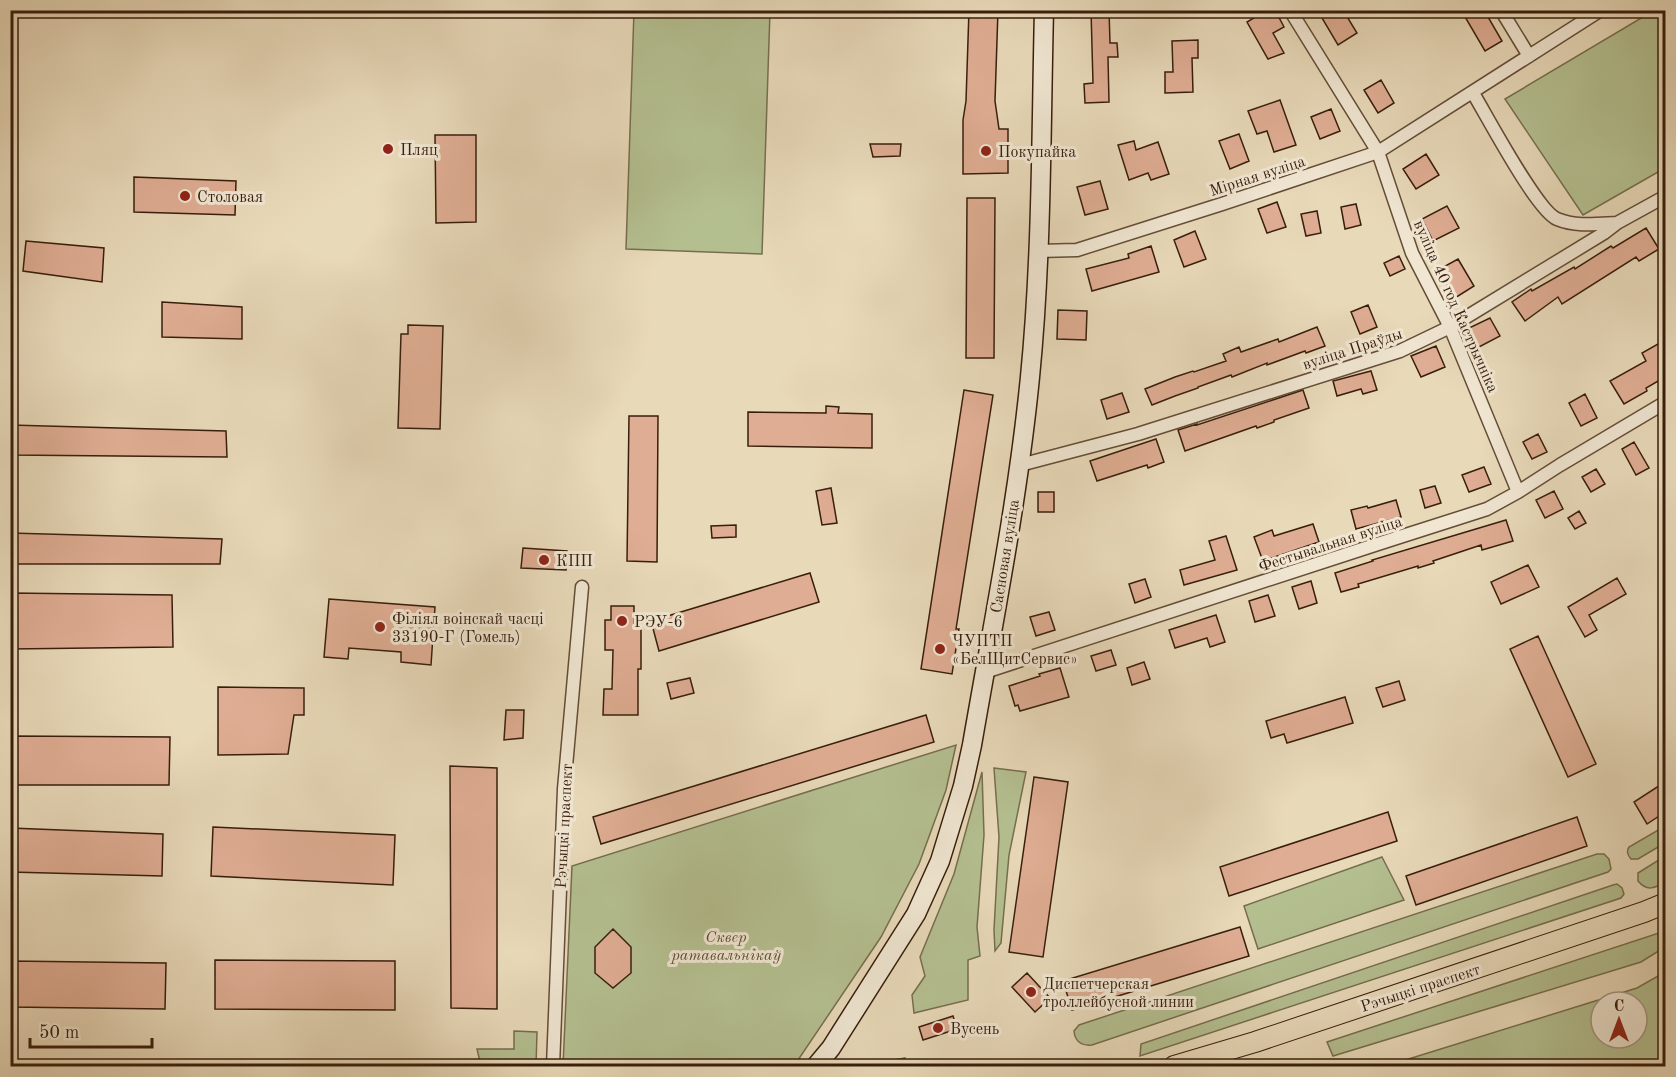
<svg xmlns="http://www.w3.org/2000/svg" width="1676" height="1077" viewBox="0 0 1676 1077" font-family="'Old Standard TT',serif">
	<style>
		.green { fill: #b4bf90; stroke: #766e4e; stroke-width: 1.5; fill-rule: evenodd }
		.building { fill: #dfad93; stroke: #381e0c; stroke-width: 1.5 }
		.lines { fill: none; stroke-linecap: round; stroke-linejoin: round }
		.street-casing { stroke: #644d37; stroke-width: 15 }
		.secondary-casing { stroke: #381e0c; stroke-width: 21 }
		.primary-casing { stroke: #381e0c; stroke-width: 22 }
		.street { stroke: #f0e6d2; stroke-width: 12 }
		.secondary { stroke: #f0e6d2; stroke-width: 18 }
		.primary { stroke: #e8d9b9; stroke-width: 20 }
		.poi-dot { fill: #8f2418; stroke: #f0e6d2; stroke-width: 2 }
		.labels { text-anchor: middle; stroke-width: 6; stroke-linejoin: round; paint-order: stroke }
		.poi-label { font-size: 16px; fill: #381e0c; stroke: #f0e6d2; text-anchor: start }
		.street-label { font-size: 16px; fill: #381e0c; stroke: #f0e6d2 }
		.park-label { font-size: 16px; font-style: italic; fill: #5d4e34; stroke: #f0e6d2 }
	</style>
	<rect width="100%" height="100%" fill="#e8d9b9"/>
	<filter id="stains"><feTurbulence type="fractalNoise" baseFrequency=".00333" numOctaves="4"/><feColorMatrix values="0 0 0 0 .2 0 0 0 0 .09 0 0 0 0 .02 0 0 0 .5 -.17"/></filter>
	<radialGradient id="worn" r=".72"><stop offset=".6" stop-color="#630" stop-opacity="0"/><stop offset="1" stop-color="#630" stop-opacity=".3"/></radialGradient>
	<path class="green" d="M634,11H770L762,254L626,249Z
		M1653,11H1665V168L1583,215L1505,99Z
		M956,745L946,790L919,864L881,937L794,1066H563L572,866Z
		M994,768L1026,772L1009,855L1001,943L995,951L994,930L999,837Z
		M982,772L984,835L977,927L980,956L968,960V1000L914,1013L912,995L925,976L920,957L954,874Z
		M1665,826V843L1638,859H1631C1628,855 1626,852 1629,847Z
		M1597,854H1604L1609,859L1611,869L1608,872L1092,1045C1082,1046 1075,1042 1074,1031L1079,1025Z
		M1665,856V882C1655,888 1647,892 1638,881V873Z
		M1382,857L1404,900L1258,949L1244,906Z
		M1613,885L1617,884L1622,888L1624,894L1621,898L1140,1056L1141,1044Z
		M1665,931V947L1641,962L1333,1056L1327,1042Z
		M1665,972V1066H1386L1637,988ZM1601,1002H1637V1038H1601Z
		M514,1031L537,1032L536,1066H481L477,1049H514Z
		M905,1058L904,1066H859H861Z"/>
	<path class="building" d="M969,10H998L995,101L999,129H1008V173L963,174V120L966,101Z
		M1091,10H1109L1110,43H1117L1118,57H1108L1109,102L1085,103L1084,84L1093,83Z
		M1267,10H1275L1284,27L1273,33L1284,53L1268,59L1247,22Z
		M1334,10H1343L1357,33L1338,45L1322,18Z
		M1461,10H1484L1502,41L1485,51Z
		M1198,40V58H1192L1193,92L1165,93V72H1173L1172,41Z
		M1381,80L1394,103L1378,113L1364,90Z
		M1280,100L1296,145L1274,152L1267,131L1257,134L1248,111Z
		M1331,109L1340,131L1320,139L1311,117Z
		M1239,134L1249,161L1230,169L1219,141Z
		M435,135H476V222L436,223Z
		M1134,141L1136,150L1158,142L1169,174L1151,180L1148,173L1129,180L1118,145Z
		M870,144H901L900,156L873,157Z
		M1426,154L1439,175L1416,189L1403,169Z
		M134,177L236,181L235,215L134,212Z
		M1100,181L1108,209L1085,215L1077,187Z
		M967,198H995L994,358H966Z
		M1277,202L1286,227L1267,233L1258,209Z
		M1356,204L1361,225L1345,229L1341,207Z
		M1447,206L1459,228L1433,241L1422,219Z
		M1317,211L1321,233L1306,236L1301,214Z
		M1646,228L1659,249L1639,261L1636,257L1562,304L1558,297L1525,321L1512,302L1531,289L1532,291L1574,267L1575,269L1611,246L1613,248Z
		M1195,231L1206,259L1184,267L1174,240Z
		M26,241L104,248L102,282L23,271Z
		M1151,246L1159,272L1092,291L1086,269L1129,258L1128,254Z
		M1399,256L1405,269L1390,276L1384,263Z
		M1458,259L1474,286L1455,298L1438,270Z
		M162,302L242,307V339L162,337Z
		M1368,305L1377,327L1360,334L1351,312Z
		M1058,310L1087,311L1086,340L1057,339Z
		M1490,318L1500,336L1479,347L1469,328Z
		M408,325L443,326L440,429L398,428L401,334H408Z
		M1317,327L1325,346L1306,353L1305,351L1267,365V363L1232,377L1231,375L1198,387V388L1175,396L1152,405L1145,389L1175,377L1193,371L1194,372L1226,361L1223,354L1239,347L1241,352L1278,339L1279,342Z
		M1665,340V377L1646,388L1647,391L1624,404L1610,381L1646,361L1642,353Z
		M1436,346L1445,367L1421,377L1411,356Z
		M1371,371L1377,390L1363,394L1361,389L1337,396L1333,381Z
		M964,390L993,395L956,629H959L952,674L921,669Z
		M1303,390L1309,408L1274,420V422L1257,428L1256,426L1185,451L1178,430L1197,424V425Z
		M1122,393L1129,412L1107,419L1101,400Z
		M1585,394L1597,418L1581,426L1569,403Z
		M826,406L839,407L838,413L872,414V448L748,446V412L826,413Z
		M629,416H658L657,562L627,561Z
		M10,425L226,431L227,457L10,455Z
		M1538,434L1547,452L1532,459L1523,442Z
		M1156,439L1164,462L1148,468L1147,465L1097,481L1090,461Z
		M1634,442L1649,468L1636,475L1622,449Z
		M1484,467L1491,484L1469,492L1462,475Z
		M1596,469L1605,484L1591,492L1582,477Z
		M1435,486L1441,503L1425,508L1420,490Z
		M831,488L837,523L822,525L816,491Z
		M1554,491L1563,509L1545,518L1536,500Z
		M1038,492H1054V512H1038Z
		M1396,500L1401,517L1356,529L1351,510L1367,506L1368,508Z
		M1579,511L1586,523L1575,529L1568,518Z
		M1506,520L1513,541L1482,550L1481,545L1433,561L1434,563L1418,568V566L1358,584L1359,587L1341,592L1335,573L1373,561L1372,560Z
		M1313,524L1319,542L1263,561L1254,537L1272,530L1274,536Z
		M736,525V537L712,538L711,526Z
		M10,533L222,539L220,564H10Z
		M1226,536L1237,570L1184,585L1180,570L1215,560L1209,541Z
		M523,548L567,551L566,570L521,568Z
		M1528,565L1539,587L1501,604L1491,582Z
		M810,573L819,602L659,651L651,621Z
		M1617,578L1626,594L1589,615L1597,630L1585,637L1568,607Z
		M1145,579L1151,597L1135,603L1129,584Z
		M1311,581L1317,603L1299,609L1292,587Z
		M10,593L172,595L173,647L10,649Z
		M1268,595L1275,616L1255,622L1249,601Z
		M329,599L435,607L431,665L401,662V652L349,648L348,659L324,657Z
		M611,606H634V626L641,624V669H638V715H603L604,689H612L613,650H605V620H611Z
		M1049,612L1055,630L1036,636L1030,617Z
		M1216,615L1225,642L1210,647L1207,638L1175,648L1169,630Z
		M1538,636L1596,764L1568,777L1510,649Z
		M1111,650L1116,665L1096,671L1091,656Z
		M1144,662L1150,679L1132,685L1127,668Z
		M1060,668L1069,697L1020,711L1018,705L1015,706L1009,686L1040,676L1039,674Z
		M690,678L694,693L671,699L667,683Z
		M1399,681L1405,700L1383,707L1376,688Z
		M218,687L304,688V715H294L288,754L218,755Z
		M1345,697L1353,723L1287,743L1284,734L1271,738L1266,721Z
		M506,710H524L523,738L504,740Z
		M926,715L934,742L601,844L593,817Z
		M10,736L170,737L169,785H10Z
		M450,766L497,768V1009L451,1008Z
		M1034,777L1068,782L1043,957L1009,952Z
		M1665,782V812L1647,824L1634,802Z
		M1388,812L1397,841L1229,896L1220,867Z
		M1577,817L1587,846L1416,905L1406,876Z
		M213,827L395,835L393,885L211,876Z
		M10,828L163,834L162,876L10,872Z
		M1240,927L1249,956L1072,1010L1063,981Z
		M613,929L631,947V973L613,988L595,973V947Z
		M215,960L395,961V1010L215,1009Z
		M10,961L166,963L165,1009L10,1007Z
		M1027,973L1050,998L1035,1012L1012,987Z
		M953,1016L957,1029L923,1040L919,1027Z"/>
	<g class="lines">
		<g class="street-casing">
			<path id="street" d="M1290,10L1378,152L1412,253L1450,327L1518,492
				M1501,10L1529,56
				M1473,93C1487,116 1537,211 1557,219C1576,227 1597,224 1617,223
				M1038,251L1077,250L1222,204L1378,152L1601,10
				M1020,465L1138,434L1400,351L1450,327L1604,233L1617,223L1666,196
				M985,672L1387,541L1487,509L1518,492L1560,465L1666,402
				M553,1066L564,789L582,587"/>
		</g>
		<g class="secondary-casing">
			<path id="secondary" d="M816,1066L831,1048L916,914L940,861L963,786L972,745C993,623 1018,500 1030,377C1042,256 1041,133 1044,10"/>
		</g>
		<g class="primary-casing">
			<path id="primary" d="M1174,1066L1255,1042L1644,912L1666,903"/>
		</g>
		<use href="#street" class="street"/>
		<use href="#secondary" class="secondary"/>
		<use href="#primary" class="primary"/>
	</g>
	<g class="poi-dot">
		<circle cx="388" cy="149" r="6"/>
		<circle cx="986" cy="151" r="6"/>
		<circle cx="185" cy="196" r="6"/>
		<circle cx="544" cy="560" r="6"/>
		<circle cx="622" cy="621" r="6"/>
		<circle cx="380" cy="627" r="6"/>
		<circle cx="940" cy="649" r="6"/>
		<circle cx="1031" cy="992" r="6"/>
		<circle cx="938" cy="1028" r="6"/>
	</g>
	<g class="labels">
		<g class="poi-label">
			<text x="400" y="155">Пляц</text>
			<text x="998" y="157">Покупайка</text>
			<text x="197" y="202">Столовая</text>
			<text x="556" y="566">КПП</text>
			<text x="392" y="624">Філіял воінскай часці<tspan x="392" dy="18">33190-Г (Гомель)</tspan></text>
			<text x="634" y="627">РЭУ-6</text>
			<text x="952" y="646">ЧУПТП<tspan x="952" dy="18">«БелЩитСервис»</tspan></text>
			<text x="1043" y="989">Диспетчерская<tspan x="1043" dy="18">троллейбусной линии</tspan></text>
			<text x="950" y="1034">Вусень</text>
		</g>
		<g class="street-label">
			<text transform="translate(1257 175) rotate(-18)" y="6">Мірная вуліца</text>
			<text transform="translate(1457 306) rotate(66)" y="6">вуліца 40 год Кастрычніка</text>
			<text transform="translate(1352 348) rotate(-18)" y="6">вуліца Праўды</text>
			<text transform="translate(1330 543) rotate(-18)" y="6">Фестывальная вуліца</text>
			<text transform="translate(1004 556) rotate(-81)" y="6">Сасновая вуліца</text>
			<text transform="translate(563 826) rotate(-87)" y="6">Рэчыцкі праспект</text>
			<text transform="translate(1420 987) rotate(-18)" y="6">Рэчыцкі праспект</text>
		</g>
		<g class="park-label">
			<text x="726" y="942">Сквер<tspan x="726" dy="18">ратавальнікаў</tspan></text>
		</g>
	</g>
	<rect width="1676" height="1077" fill="none" stroke="#e8d9b9" stroke-width="36"/>
	<rect x="12" y="12" width="1652" height="1053" fill="none" stroke="#381e0c" stroke-width="3"/>
	<rect x="18" y="18" width="1640" height="1041" fill="none" stroke="#381e0c" stroke-width="1.5"/>
	<g transform="translate(1619 1020)"><circle r="28" fill="#f0e6d2" stroke="#a69683" stroke-width="1.5"/>
	<path d="M0-4.5L10 22L0 15L-10 22Z" fill="#8f2418"/>
	<text y="-9" font-size="16" font-weight="bold" text-anchor="middle" fill="#381e0c">С</text>
	</g>
	<path d="M30 1038v9h122v-9" fill="none" stroke="#381e0c" stroke-width="3"/>
	<text x="39" y="1038" font-size="18" fill="#381e0c" stroke="#f0e6d2" stroke-width="4.5" paint-order="stroke">50 m</text>
	<rect width="100%" height="100%" filter="url(#stains)"/>
	<rect width="100%" height="100%" fill="url(#worn)"/>
</svg>
